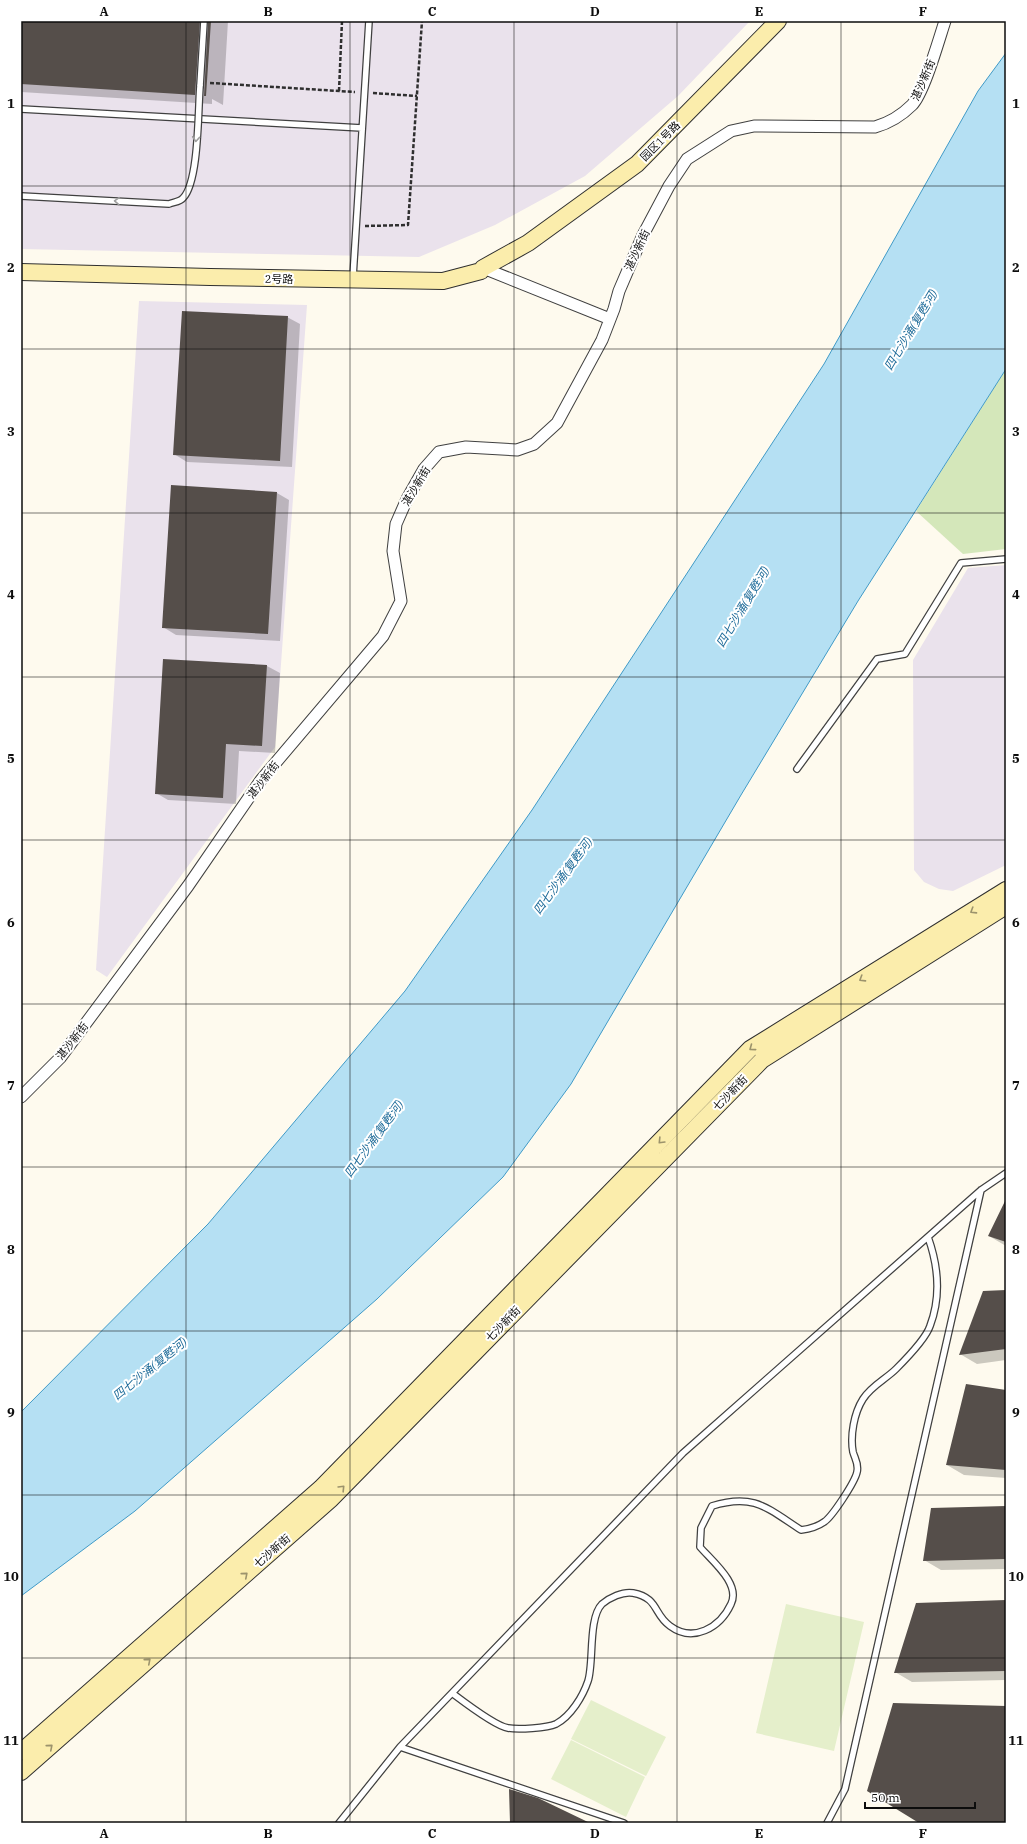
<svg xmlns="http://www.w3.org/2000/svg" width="1027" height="1844" viewBox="0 0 1027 1844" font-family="'IBM Plex Serif','Noto Sans SC',serif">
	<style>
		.industrial { fill: #eae2ec }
		.green { fill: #d4e7ba }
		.pitch { fill: #e5efcb }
		.water { fill: #b5e0f3; stroke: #409ac7 }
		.shadow { fill: #0003 }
		.building { fill: #554e4a }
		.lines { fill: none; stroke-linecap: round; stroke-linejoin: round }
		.lane-casing { stroke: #404040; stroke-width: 8 }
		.street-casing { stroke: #404040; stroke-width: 13 }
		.secondary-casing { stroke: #2f2f2f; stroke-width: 18 }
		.path { stroke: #2f2f2f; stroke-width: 2.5; stroke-dasharray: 4 2; stroke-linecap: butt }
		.lane { stroke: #fff; stroke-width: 5.5 }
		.street { stroke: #fff; stroke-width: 11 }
		.secondary { stroke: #fbedac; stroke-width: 16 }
		.lane-bridge-casing { stroke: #404040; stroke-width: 8; stroke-linecap: butt }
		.lane-bridge { stroke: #fff; stroke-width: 5.5 }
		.oneway { stroke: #9e9e9e }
		.oneway2 { stroke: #9c936c }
		.grid { fill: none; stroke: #0d0d0d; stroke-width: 1; stroke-opacity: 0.55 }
		.labels { text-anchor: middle; stroke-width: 4; stroke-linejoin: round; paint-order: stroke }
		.street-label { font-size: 11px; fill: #0d0d0d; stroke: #fff }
		.water-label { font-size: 12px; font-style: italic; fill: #1d6b99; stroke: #fff }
		.neatline { fill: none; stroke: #0d0d0d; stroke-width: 1.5 }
		.grid-label { font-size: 13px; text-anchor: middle; font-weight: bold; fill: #0d0d0d }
	</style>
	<rect width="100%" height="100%" fill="#fefaee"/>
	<path class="industrial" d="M21,21H750L678,96L585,176L495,225L419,257L21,249Z
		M139,301L307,305L275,747L107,977L96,970Z
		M1006,565V865L953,891L939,889L924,882L914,870L913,660L968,568Z"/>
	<path class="green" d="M1006,369V549L963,554L916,511Z"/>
	<path class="pitch" d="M786,1604L864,1622L834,1751L756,1733Z
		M591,1700L666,1737L646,1776L571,1739Z
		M571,1740L645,1777L626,1817L551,1779Z"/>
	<path class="water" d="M1006,53V369L858,601L741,795L571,1084L503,1177L377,1299L135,1511L21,1596V1412L208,1224L405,991L532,810L824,364L978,91Z"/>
	<path class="shadow" d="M21,21H228L223,105L212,99V104L21,92Z
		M287,317L300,324L292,467L187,462L174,454Z
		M277,493L289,500L280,641L176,635L163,627Z
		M164,660L267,666L280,673L275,753L239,751L236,804L168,800L156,793Z
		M1006,1202V1246L989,1236Z
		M1006,1291V1360L977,1364L960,1354Z
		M1006,1391V1478L964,1475L947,1465Z
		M1006,1507V1569L941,1570L924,1560Z
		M1006,1601V1680L912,1682L895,1672Z"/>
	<path class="building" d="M21,21H200L195,95L21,84Z
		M208,21H211L206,96H204Z
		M182,311L288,316L280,461L173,455Z
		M171,485L277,492L268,634L162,628Z
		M163,659L267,665L262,746L226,744L223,798L155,794Z
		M1006,1199V1242L988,1236Z
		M1006,1290V1349L959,1355L983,1291Z
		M966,1384L1006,1390V1470L946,1465Z
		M1006,1506V1559L923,1561L931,1508Z
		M1006,1600V1671L894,1673L916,1603Z
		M893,1703L1006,1706V1823H919L867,1791Z
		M509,1789L538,1798L590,1823H510Z"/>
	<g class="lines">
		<g class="lane-casing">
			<path id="lane" d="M200,86L204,21
				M21,109L362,128
				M353,277L369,21
				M797,769L877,659L905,654L961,563L1006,559
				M452,1693C464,1702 495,1726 508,1728C518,1730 547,1728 556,1724C571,1716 583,1696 588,1681C594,1663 588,1618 602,1604C609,1598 623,1591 633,1593C659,1598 653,1614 670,1626C693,1643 720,1628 731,1604C741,1584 712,1561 700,1547L701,1528L712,1506C754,1493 767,1508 801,1530C809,1529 817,1527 824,1522C832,1517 855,1482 857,1472C859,1464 855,1459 853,1452C850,1436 854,1413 863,1399C871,1386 886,1379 896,1369C906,1359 926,1338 930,1326C941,1297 938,1265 928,1237
				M400,1747L624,1823
				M339,1823L400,1747L683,1453L981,1190L1006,1173
				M827,1823L845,1789L981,1190"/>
		</g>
		<g class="street-casing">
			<path id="street" d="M483,268L610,319
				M21,1097L60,1058L188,886L261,780L383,636L401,601L393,551L396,524L407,499L424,469L439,452L466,447L517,450L534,444L557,423L602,340L614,309L619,291L643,235L669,186L687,159L731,131L754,126L875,127C889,123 902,115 912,105C924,93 939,39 945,21"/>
		</g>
		<g class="secondary-casing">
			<path id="secondary" d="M21,272L210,277L443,281L481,271L483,268L528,243L637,164L778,21
				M21,1752L321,1488L750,1049L1006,890
				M21,1772L331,1499L762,1060L1006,906"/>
		</g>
		<path class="path" d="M210,83L355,92
			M339,91L342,21
			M373,93L417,96
			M365,226L408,225L422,21"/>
		<use href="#lane" class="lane"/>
		<use href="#street" class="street"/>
		<use href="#secondary" class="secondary"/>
		<g class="lane-bridge-casing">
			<path id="lane-bridge" d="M21,196L169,204C173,202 180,202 183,198C199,182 198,110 200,86"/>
		</g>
		<use href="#lane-bridge" class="lane-bridge"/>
	</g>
	<defs><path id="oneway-chevron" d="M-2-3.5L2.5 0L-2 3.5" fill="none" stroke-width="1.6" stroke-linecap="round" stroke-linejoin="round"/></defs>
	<g class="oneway">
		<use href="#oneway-chevron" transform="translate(196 139) rotate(94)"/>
		<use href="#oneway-chevron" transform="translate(117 201) rotate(-177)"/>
	</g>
	<g class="oneway2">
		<use href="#oneway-chevron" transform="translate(973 911) rotate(148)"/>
		<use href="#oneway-chevron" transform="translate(862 979) rotate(148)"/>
		<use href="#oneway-chevron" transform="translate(752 1048) rotate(143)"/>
		<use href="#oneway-chevron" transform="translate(661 1141) rotate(134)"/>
		<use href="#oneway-chevron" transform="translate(342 1488) rotate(-46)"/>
		<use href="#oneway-chevron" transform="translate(245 1575) rotate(-41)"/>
		<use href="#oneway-chevron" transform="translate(148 1661) rotate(-41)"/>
		<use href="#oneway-chevron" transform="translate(50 1747) rotate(-41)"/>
	</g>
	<path class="grid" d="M186,21V1823M350,21V1823M514,21V1823M677,21V1823M841,21V1823M21,186H1006M21,349H1006M21,513H1006M21,677H1006M21,840H1006M21,1004H1006M21,1167H1006M21,1331H1006M21,1495H1006M21,1658H1006"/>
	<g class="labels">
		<g class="street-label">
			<text transform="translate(923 80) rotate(-67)" y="4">湛沙新街</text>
			<text transform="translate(660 141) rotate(-45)" y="4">园区1号路</text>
			<text transform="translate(637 250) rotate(-65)" y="4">湛沙新街</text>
			<text transform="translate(279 279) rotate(1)" y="4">2号路</text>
			<text transform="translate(416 486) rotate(-59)" y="4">湛沙新街</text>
			<text transform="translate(263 780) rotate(-52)" y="4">湛沙新街</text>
			<text transform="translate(72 1041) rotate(-52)" y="4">湛沙新街</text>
			<text transform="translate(730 1093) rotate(-46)" y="4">七沙新街</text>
			<text transform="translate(503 1324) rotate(-46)" y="4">七沙新街</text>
			<text transform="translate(272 1551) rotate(-41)" y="4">七沙新街</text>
		</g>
		<g class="water-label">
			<text transform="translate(911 330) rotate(-59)" y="4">四七沙涌(复甦河)</text>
			<text transform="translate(743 607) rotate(-59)" y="4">四七沙涌(复甦河)</text>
			<text transform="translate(563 876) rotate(-54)" y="4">四七沙涌(复甦河)</text>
			<text transform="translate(374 1139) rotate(-54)" y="4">四七沙涌(复甦河)</text>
			<text transform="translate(150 1369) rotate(-39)" y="4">四七沙涌(复甦河)</text>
		</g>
	</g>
	<rect width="1027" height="1844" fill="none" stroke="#ffffff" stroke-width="44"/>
	<path d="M865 1802v6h110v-6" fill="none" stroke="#0d0d0d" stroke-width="2"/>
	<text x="871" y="1802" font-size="12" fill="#0d0d0d" stroke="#ffffff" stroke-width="3" paint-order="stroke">50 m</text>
	<rect x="22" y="22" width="983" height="1800" class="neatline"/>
	<g class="grid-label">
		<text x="104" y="16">A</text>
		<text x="268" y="16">B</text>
		<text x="432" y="16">C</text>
		<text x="595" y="16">D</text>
		<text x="759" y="16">E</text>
		<text x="923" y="16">F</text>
		<text x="11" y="108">1</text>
		<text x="1016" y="108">1</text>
		<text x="11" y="272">2</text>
		<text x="1016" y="272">2</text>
		<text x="11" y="436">3</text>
		<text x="1016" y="436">3</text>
		<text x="11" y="599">4</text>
		<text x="1016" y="599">4</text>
		<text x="11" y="763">5</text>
		<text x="1016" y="763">5</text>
		<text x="11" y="927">6</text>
		<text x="1016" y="927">6</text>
		<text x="11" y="1090">7</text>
		<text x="1016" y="1090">7</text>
		<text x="11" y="1254">8</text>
		<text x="1016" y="1254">8</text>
		<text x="11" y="1417">9</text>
		<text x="1016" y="1417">9</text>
		<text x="11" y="1581">10</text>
		<text x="1016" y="1581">10</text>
		<text x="11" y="1745">11</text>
		<text x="1016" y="1745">11</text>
		<text x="104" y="1838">A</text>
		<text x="268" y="1838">B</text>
		<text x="432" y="1838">C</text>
		<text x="595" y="1838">D</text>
		<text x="759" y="1838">E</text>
		<text x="923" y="1838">F</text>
	</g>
</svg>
